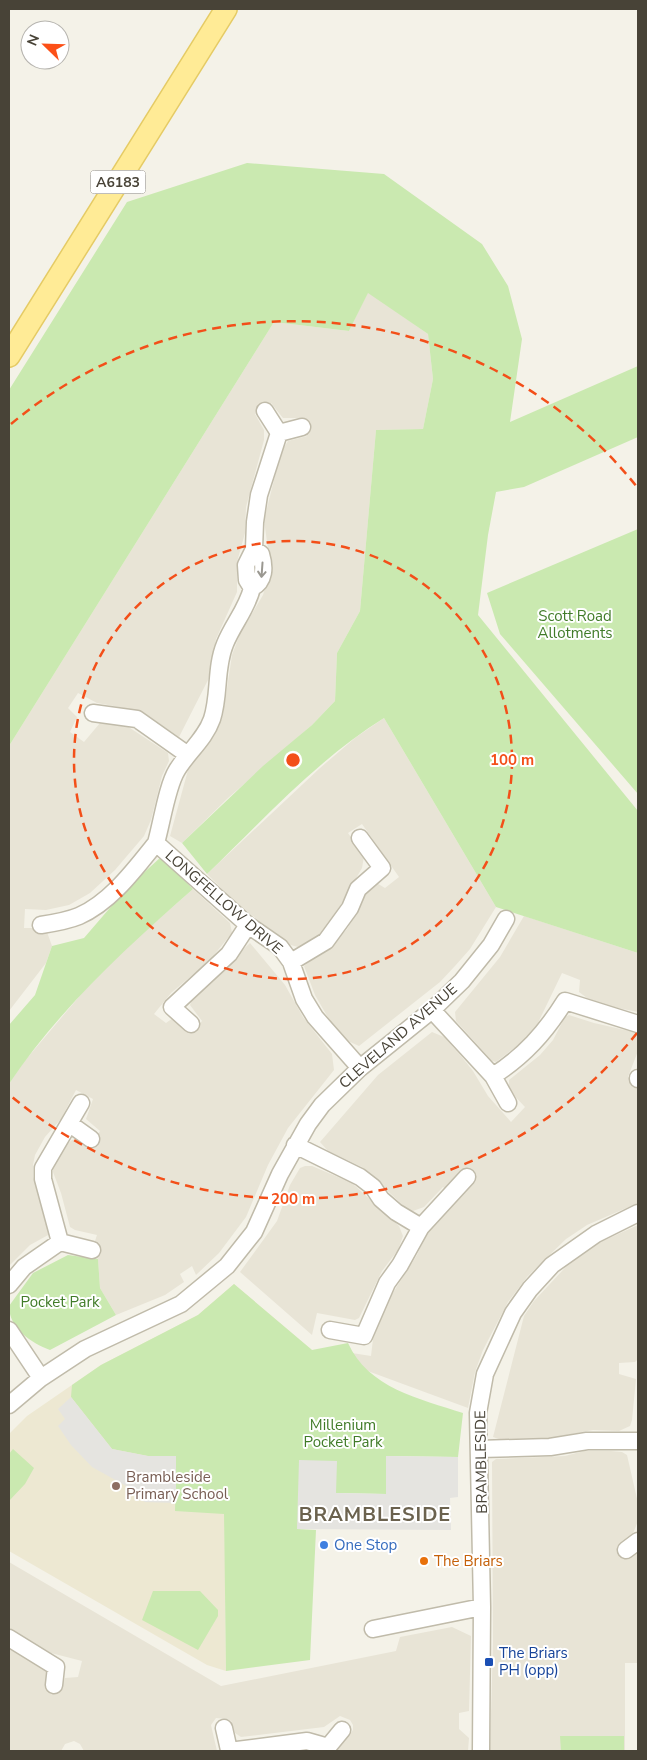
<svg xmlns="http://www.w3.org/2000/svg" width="647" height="1760" viewBox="0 0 647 1760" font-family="'Nunito Sans',sans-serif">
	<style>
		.residential { fill: #e8e4d6 }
		.education { fill: #ede8d2 }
		.green { fill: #cae9b0 }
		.parking { fill: #e5e4e0 }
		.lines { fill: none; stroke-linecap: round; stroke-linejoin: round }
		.minor-casing { stroke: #c0bbaa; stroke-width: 19 }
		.major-casing { stroke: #e5cb65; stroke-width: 24 }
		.minor { stroke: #fff; stroke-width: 16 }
		.major { stroke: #ffeb96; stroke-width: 21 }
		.oneway { stroke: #9a9891 }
		.ring { fill: none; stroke: #f34f19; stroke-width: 2.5; stroke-dasharray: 9 6 }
		.education-dot { fill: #8d6e63; stroke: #fff; stroke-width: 2 }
		.shop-dot { fill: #3f7fe0; stroke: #fff; stroke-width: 2 }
		.food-dot { fill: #e8710a; stroke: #fff; stroke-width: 2 }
		.transit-dot { fill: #1a4fb4; stroke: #fff; stroke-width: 2 }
		.labels { text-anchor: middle; stroke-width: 4; stroke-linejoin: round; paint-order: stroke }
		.shield { fill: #fff; stroke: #7f7b73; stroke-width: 1 }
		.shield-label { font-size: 14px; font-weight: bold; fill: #484337 }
		.park-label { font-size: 15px; fill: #407b28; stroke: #fff }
		.street-label { font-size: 15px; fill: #484337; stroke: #fff }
		.education-label { font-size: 15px; fill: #785e54; stroke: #fff; text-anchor: start }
		.shop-label { font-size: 15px; fill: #366cbe; stroke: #fff; text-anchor: start }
		.food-label { font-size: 15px; fill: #c56008; stroke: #fff; text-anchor: start }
		.transit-label { font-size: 15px; fill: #164399; stroke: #fff; text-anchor: start }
		.district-label { font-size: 20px; font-weight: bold; letter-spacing: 1px; fill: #6b624e; stroke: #fff }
		.centre { fill: #f34f19; stroke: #fff; stroke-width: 2.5 }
		.ring-label { font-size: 15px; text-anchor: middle; font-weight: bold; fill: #f34f19; stroke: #fff; stroke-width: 4; stroke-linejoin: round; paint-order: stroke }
	</style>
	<rect width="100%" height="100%" fill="#f4f2e8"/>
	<path class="residential" d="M368,292L428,334L433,379L423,429L376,430L360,611L337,653L335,701L312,725L228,798L182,843L170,836L188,770L219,726L223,715L232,655L240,634L263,595L269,575L270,564L264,520L281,452L288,441L307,436L302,418H283L271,403L255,414L264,430V440L246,507L245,533L237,562V592L216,639L208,680L179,737L141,711L97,703L78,693L68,708L77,717L70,732L84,742L100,723L127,726L168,753L169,761L162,776L151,820L144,836L115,870L90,893L69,905L46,910L25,909L24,928H41L47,932L52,946L46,963L9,1011V746L274,322L349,331Z
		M384,718L496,907L470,949L455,966L440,982L359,1046L348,1041L330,1021L315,995L304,966L335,942L347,929L358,911L367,886L375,882L385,888L399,877L362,824L348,833L364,856L362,868L329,925L316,938L298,947L287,944L231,898L207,874L320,768L355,738Z
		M193,889L230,923L232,933L209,961L171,993L154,1014L166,1023L173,1018L193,1030L202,1021L190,1005L193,997L250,943L285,985L303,1017L332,1054L334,1070L288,1128L268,1165L246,1217L219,1253L196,1275L192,1266L180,1274L184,1282L165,1295L116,1315L100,1288L98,1259L91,1253L97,1235L75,1230L70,1227L61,1193L53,1172V1164L64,1147L72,1140L76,1139L89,1148L100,1131L86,1119L93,1099L76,1090L61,1119L45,1137L35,1155L33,1165V1177L44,1203L50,1234L30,1245L9,1266V1084L23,1063L83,992L128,946Z
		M524,916L638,953V1012L608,1006L587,998L579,992L580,980L562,973L536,1027L526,1039L496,1062L492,1061L456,1021L455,1012L500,957Z
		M569,1015L594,1023L634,1032L638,1035V1051L628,1077L638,1084V1203L587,1225L566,1239L527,1277L508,1302L483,1350L475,1372L468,1408L365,1370L352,1353L371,1356L373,1339L387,1302L417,1255L426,1235L457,1199L443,1187L424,1207L413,1211L408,1210L362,1167L328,1151L320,1142L378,1075L432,1032L444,1037L461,1056L473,1071L488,1096L511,1122L525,1107L509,1090V1080L540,1055L553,1040L565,1017Z
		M305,1166H312L352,1183L399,1226L403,1236L398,1250L382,1271L359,1318L355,1320L317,1313L312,1335L240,1272L277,1221L290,1185L300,1168Z
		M638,1225V1359L635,1362L619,1363V1374L636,1379L632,1420L630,1426L619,1431L593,1430L550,1438L499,1439L493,1437L524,1316L534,1301L575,1257L594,1245Z
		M584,1451H611L622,1452L627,1455L638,1503V1521L632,1536L638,1548V1663H625V1751H490L493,1642L492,1462L496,1459L565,1456Z
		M9,1562L221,1686L396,1651L400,1637L452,1627L471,1636L469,1711L459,1713V1729L469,1738L468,1751H337L353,1730V1725L350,1720L340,1716L324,1727L241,1737L235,1733L232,1722L228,1719L216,1718L211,1725L217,1751H84L80,1744L74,1741L65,1744L61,1751H9V1646L45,1668L48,1677L47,1689L59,1693L65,1678L78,1677L82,1661L51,1653L9,1629Z"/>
	<path class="education" d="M234,1284L312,1350L224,1456L226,1671L207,1665L9,1551V1434L27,1416L101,1365L198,1315Z"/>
	<path class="green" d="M247,163L384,174L482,244L508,286L522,339L510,422L638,366V437L524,487L496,492L488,535L478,615L638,811V953L496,907L384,718C318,759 263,820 207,874L182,843L263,766L312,725L335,701L337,653L360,611L376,430L423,429L433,379L428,334L368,293L349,331L274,322L9,746V390L127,202Z
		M638,529V794L500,634L487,593Z
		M161,857L193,889C126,948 59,1009 9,1084V1025L35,995L52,946L84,938L127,888Z
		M68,1255L98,1259L100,1288L116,1315L50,1350C31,1343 9,1328 9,1306L33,1273Z
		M234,1284L312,1350L348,1343C368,1388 420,1399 463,1413L458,1457L386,1456V1494L336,1493L297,1529L316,1530L310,1660L226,1671L224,1514L175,1511L176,1456H148L112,1449L71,1397L72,1385L101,1365L198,1315Z
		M13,1449L34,1468L25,1484L9,1501V1454Z
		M153,1591H200L218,1610V1616L198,1650L142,1620Z
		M560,1736H624V1751H561Z"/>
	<path class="parking" d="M71,1397L112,1449L148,1456H176V1503L145,1502L135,1497L137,1492L92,1467L71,1445L58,1426L65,1419L58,1409Z
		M386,1456L458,1457V1497L450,1498L451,1530L297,1529L299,1460L337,1461L336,1493L386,1494Z"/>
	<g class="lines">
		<g class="minor-casing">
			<path id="minor" d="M265,411L279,433L259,495L255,522L254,549L246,565L247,580L252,588C247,609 233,624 225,644C215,668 220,695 212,719C205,739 188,752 177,770C167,786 162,822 156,843L248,925L280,947L291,962L304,999L315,1017L360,1068
				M279,433L302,427
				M252,588C265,581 265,567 261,554L254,549
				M93,713L137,719L188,755
				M41,925C54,923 67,921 79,916C111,902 135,869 156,843
				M291,962L326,941L350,908L358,889L382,868L360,838
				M432,1010L493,1076C524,1056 545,1033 565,1001L638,1024
				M191,1024L172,1007L229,954L248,925
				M493,1076L508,1103
				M638,1079V1078
				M70,1124L91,1139
				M295,1145L360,1177L373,1187L381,1199L396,1212L421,1227L400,1265L387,1283L364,1336L330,1330
				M421,1227L467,1177
				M60,1242L92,1250
				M9,1285L24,1267L60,1242L43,1179V1168L81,1103
				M9,1330L41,1378
				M9,1405L41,1378L85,1349L181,1304L227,1266L254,1232L280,1174L308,1124L322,1105L360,1068L432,1010L462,981L491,945L506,919
				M479,1449L550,1447L587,1441H638
				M626,1550L638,1541
				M373,1629L482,1607
				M9,1638L56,1667L54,1685
				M224,1728L229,1750
				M229,1751L307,1741L328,1747L342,1730
				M481,1751L482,1607L478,1413L485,1374L513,1313L530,1289L552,1265L596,1234L638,1213"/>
		</g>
		<g class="major-casing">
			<path id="major" d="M9,356L226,9"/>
		</g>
		<use href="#minor" class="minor"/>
		<use href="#major" class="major"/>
	</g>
	<defs><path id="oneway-shaft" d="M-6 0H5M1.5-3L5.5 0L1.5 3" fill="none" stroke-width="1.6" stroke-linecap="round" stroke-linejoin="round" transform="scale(1.25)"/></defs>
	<use class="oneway" href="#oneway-shaft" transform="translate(262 570) rotate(94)"/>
	<g class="ring">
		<circle cx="293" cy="760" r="219"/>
		<path d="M637 1033A439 439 0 0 1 11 1096M11 424A439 439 0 0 1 637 487"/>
	</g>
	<circle class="education-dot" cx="116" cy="1486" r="5"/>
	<circle class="shop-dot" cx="324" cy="1545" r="5"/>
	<circle class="food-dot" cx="424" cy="1561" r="5"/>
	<rect class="transit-dot" x="484" y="1657" width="10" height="10" rx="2.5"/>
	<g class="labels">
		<rect class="shield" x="90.5" y="170.5" width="55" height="23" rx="4"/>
		<g class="shield-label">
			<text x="118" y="187">A6183</text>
		</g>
		<g class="park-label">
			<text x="575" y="621">Scott Road<tspan x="575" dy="17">Allotments</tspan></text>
			<text x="60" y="1307">Pocket Park</text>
			<text x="343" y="1430">Millenium<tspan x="343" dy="17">Pocket Park</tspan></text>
		</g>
		<g class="street-label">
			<text transform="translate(224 902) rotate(41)" y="5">LONGFELLOW DRIVE</text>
			<text transform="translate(398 1036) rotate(-41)" y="5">CLEVELAND AVENUE</text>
			<text transform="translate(481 1462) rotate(-91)" y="5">BRAMBLESIDE</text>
		</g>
		<g class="education-label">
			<text x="126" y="1482">Brambleside<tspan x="126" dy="17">Primary School</tspan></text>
		</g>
		<g class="shop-label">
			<text x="334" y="1550">One Stop</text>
		</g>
		<g class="food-label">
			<text x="434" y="1566">The Briars</text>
		</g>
		<g class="transit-label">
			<text x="499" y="1658">The Briars<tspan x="499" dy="17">PH (opp)</tspan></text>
		</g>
		<g class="district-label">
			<text x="375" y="1521">BRAMBLESIDE</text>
		</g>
	</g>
	<circle cx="293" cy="760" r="8" class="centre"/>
	<g class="ring-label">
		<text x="512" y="765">100 m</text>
		<text x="293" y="1204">200 m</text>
	</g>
	<rect width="647" height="1760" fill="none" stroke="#484337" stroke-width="20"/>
	<g transform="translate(45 45) rotate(293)"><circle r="24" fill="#ffffff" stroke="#b6b4af"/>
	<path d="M0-4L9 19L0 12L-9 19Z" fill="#fc5017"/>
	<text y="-8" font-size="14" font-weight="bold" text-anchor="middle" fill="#484337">N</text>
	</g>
</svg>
